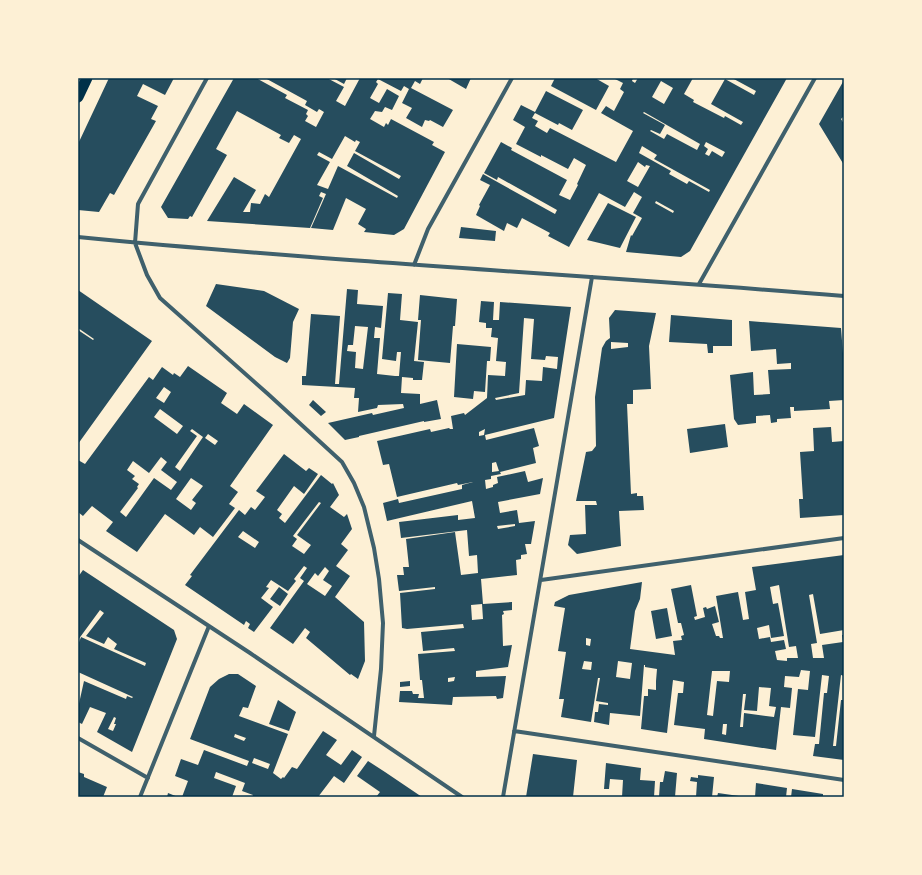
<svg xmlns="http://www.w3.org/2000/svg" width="922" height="875" viewBox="0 0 922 875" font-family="'Work Sans',sans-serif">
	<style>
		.building { fill: #264d5e; fill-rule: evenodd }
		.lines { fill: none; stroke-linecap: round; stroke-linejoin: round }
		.minor { stroke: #3f606c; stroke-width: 4 }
		.trunk { stroke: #003049; stroke-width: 11 }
		.neatline { fill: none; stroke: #003049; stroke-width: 1.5 }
	</style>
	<rect width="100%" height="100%" fill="#fdf0d5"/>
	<path class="building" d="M109,78H174L165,95L143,84L137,96L158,106L151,119L156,121L114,195L110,193L99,212L78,210V144Z
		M234,78H256L287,95L285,98L308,110L306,114L308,116L305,121L316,127L324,112L319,109L317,112L305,105L307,101L265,78H327L344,87L336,101L345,106L360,78H423L420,84L415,81L411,88L453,110L443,127L430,120L429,121L425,120L422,127L406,118L412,108L402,103L409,89L404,86L401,91L378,79L376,82L378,84L370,98L379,103L387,89L399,96L392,110L385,107L382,112L375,111L370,119L384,127L386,123L388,125L391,119L434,142L432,145L445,152L404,229L394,235L364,232L366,229L358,224L366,209L346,198L333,230L311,228L326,194L321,192L319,196L323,198L310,228L207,221L234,177L256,190L243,212H250L251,203L260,204L265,194L269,197L301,139L294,135L289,143L279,138L281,135L237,111L216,149L227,155L192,217L190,216L188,219L168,218L161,207ZM345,136L355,142L356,140L360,142L355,151L401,176L399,179L354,153L347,166L398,196L397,198L338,166L328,189L317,185L330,162L317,155L319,152L332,159Z
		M333,78H347L344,84Z
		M447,78H471L466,89Z
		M555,78H595L609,86L596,110L551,86Z
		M613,78H633L632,81L635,83L638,78H693L684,94L694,100L693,102L724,118L725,116L741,125L743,122L711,104L725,79L754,95L756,91L732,78H787L690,251L681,257L626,252L631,235L632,236L642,218L633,213L642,197L634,192L625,207L599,193L569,247L548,236L550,233L522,218L517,228L507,223L504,231L476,215L480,206L479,205L490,185L480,180L483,174L555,214L557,210L498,177L497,180L484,173L501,142L512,148L511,150L567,180L559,195L570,200L578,185L577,184L586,165L574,158L568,169L541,155V157L516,144L525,127L513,120L521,105L535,112L546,91L583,110L572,130L559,123L558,125L535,113L532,118L538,121L535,126L547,133L550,128L616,162L633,131L601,113L606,106L614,111L624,92L620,89L623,83ZM661,81L673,88L664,104L652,97ZM644,112L700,144L697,150L667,134L664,139L650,131L651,130L660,134L665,125L643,113ZM706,142L725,152L722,157L712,151L709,156L705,154L708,149L704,146ZM642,146L657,155L654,159L710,190L709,192L689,181L687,184L669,174L671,171L639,153ZM638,162L645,167L646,165L650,166L638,187L627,181ZM656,201L674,211L673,213L655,203Z
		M844,80V116L841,119L844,124V165L819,124Z
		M608,203L636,217L620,248L587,240Z
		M461,227L496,231L495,241L459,238Z
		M216,284L264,291L299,309L293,322L290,358L287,363L275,357L206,306Z
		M347,289L358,290L357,304L383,306L381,328L375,327L374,338H380L377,374L395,376H399L401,352H397L396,361L382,359L388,293L402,294L400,320L418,322L414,361L424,362L422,380H413V378L402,377L401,393L420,394V404L437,400L441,419L424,422V421L359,436V437L345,440L328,423L372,413L373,415L404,408L403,404L378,405L377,408L358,412L359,398H354L355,388L302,385V376H306L311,314L340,316L335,384H339ZM355,326L368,327L363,369L355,368L356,352L347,351L348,345H353Z
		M78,290L152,341L78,444V330L93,340L94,339L78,328Z
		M420,295L457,299L455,326H453L450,363L418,360L421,320H418Z
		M481,301L494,302L493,320H499L500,302L571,307L554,418L485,435L486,440L534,428L539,446L533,448L536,463L500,472L501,474L491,476V479L485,480L486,489L493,487V485L498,483L497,477L525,471L528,482L543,478L540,494L498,502L500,513L517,510L519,523L535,521L531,544H525L527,554L521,555V559L516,560L517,575L481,579L483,604L512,602V610L503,611L504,614L502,615L503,646L512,645L508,667L476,671V677L506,676L503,698L497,699L496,696L453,697L452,705L399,702L400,691H412L413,694H419L418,698H424L422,680H420L418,654L455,651L454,648L423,651L421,632L464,628L463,624L407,629L402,628L400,593L435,589V587L399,591L397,575H404L403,567H409L406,539L455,532L461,575L478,573L477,555L469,556L467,530L401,538L399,522L458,515V520L475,518L472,501L387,521L383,503L398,499L399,503L462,489V485L473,482L458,485L457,483L397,497L389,464L383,465L377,441L430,429L431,432L449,428L450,429H453L451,416L464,413L465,415L487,398L488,375L505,376L506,362L496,361L498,338L491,337L492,328H486V323L479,322ZM524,318L534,319L531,359L545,360L546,356L558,357L557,369L543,367L542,381L526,380L525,395L496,400L495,398L519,393ZM485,429L484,435L479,436V432ZM496,462L499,471L492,472V463ZM515,524V526L498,529L497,526ZM482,604L483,619L472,620L471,605ZM455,677L454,681L448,682V678Z
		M615,310L656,313L649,346L651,389L633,390V404H627L631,494L637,493V496H643L644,510L619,511L621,546L577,554L568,545L570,535L586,534L585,505H597L596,501H576L586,452L592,451L596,446L595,397L602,348L606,341L610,338L609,318ZM611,342L628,343V347L611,349Z
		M671,315L732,320V346H713V353H708L707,344L669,342Z
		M749,321L841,328L844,366V400L829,401L830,409L794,411V407H790L791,418L777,419V422L771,423L770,415L756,416V423L738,425L734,419L730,375L753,372L754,395L770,394L768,370L791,369V363L777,364L776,349L751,351Z
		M457,344L491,347L490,361H487L485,392L474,391L473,399L454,397Z
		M188,366L227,393L221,403L237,414L244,404L273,425L230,486L238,492L229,504L235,508L213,537L200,527L194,535L165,514L137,552L106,531L113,522L92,506L83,516L78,512V460L85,464L149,377L153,380L162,367L173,375L174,373L180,377ZM164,387L171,392L164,403L156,398ZM160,409L183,426L177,434L154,417ZM192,429L203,437L180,471L175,467L197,436L190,431ZM208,434L218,441L215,445L205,438ZM161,457L167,462L161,470L177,482L171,490L154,478L126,517L120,512L138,488L137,487L139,484L132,479L135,476L127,470L133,461L149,473ZM191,478L203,486L192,500L196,503L191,510L176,499Z
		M313,400L326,412L321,416L309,405Z
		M725,424L728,447L690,453L687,429Z
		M831,427L832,442L844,441V515L800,518L799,499H803L800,452L814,451L813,428Z
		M284,454L306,471L309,468L318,474L304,494L294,486L277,510L282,514L279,518L285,523L321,475L332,484L333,483L339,495L330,507L344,517L347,514L352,529L341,544L348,550L336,566L350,576L335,597L364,622L365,661L358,679L351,674L350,675L306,638L310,632L305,628L293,644L270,628L304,581L300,578L307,568L304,566L294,579L296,581L288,591L271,580L266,587L269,588L261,598L273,607L254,632L248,628L250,624L246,621L244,625L185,585L192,576L190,575L239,510L245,515L251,507L255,510L265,497L256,491ZM319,502L321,503L297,535L311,545L304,554L292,546L297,539L293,536ZM243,531L259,542L255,548L238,537ZM325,567L329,571L323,580L332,586L325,596L307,584L315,573L318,576Z
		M844,555V630L820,634L813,594L809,595L817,643L811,644L813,658H824L822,645L843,642L842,635H844V676L841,675L833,746H836L841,700H844V760L813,756L815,744H819L824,693H827L829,676L822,675L815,737L793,735L798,689L808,690L810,671L801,670L799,677L785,676L784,687L792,688L790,708L781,707L776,750L704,739L705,729L674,725L678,693H683L684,682L673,680L667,733L641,729L644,696H648V689L656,690V681L657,669L645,667V665H644L640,716L610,713L609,725L594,722L595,712H598L599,704L608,705V703L596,701L600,678H598L591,722L561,717L564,699H559L566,652L558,651L565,608L554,606L555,602L569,595L642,582L640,599L635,611L630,649L675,655L673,641L682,640L681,636L684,635L681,623H678L671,589L691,585L697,616L694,617L695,620L705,617L703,608L706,607L707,609L715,606L719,622L712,624L716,636H719L720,638H723L716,596L738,592L743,620L749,619L745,592L756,590L752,567ZM779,585L789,647L796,646L798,658H787V661L777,660L775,651L786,649L784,640L771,642L770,637L759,639L757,628L769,625L771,638L784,636L778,603L773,604L770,587ZM586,638L591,639L590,646L586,645ZM584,661L592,662L591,670L582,669ZM618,661L632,663L630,679L616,677ZM712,671H730L729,682L717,681L713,716L707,715ZM759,687L771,688L769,706L776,707L774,717L744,713L743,727H740L743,694H746L744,710L757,711ZM723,724H727L726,735L722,734Z
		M83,570L174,630L177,639L132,752L97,732L106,713L90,707L82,724L78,722V708L84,681L126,699L127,696L132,698L133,697L78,672V645L81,637L145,666L146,663L114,649L117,644L108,637L104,644L86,636L104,613L100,610L78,640V577ZM114,717L116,718L114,724H116L113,731L108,729Z
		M279,587L288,594L280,606L270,599Z
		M667,608L672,636L656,639L651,611Z
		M229,674H238L256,686L248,708L243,707L239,716L288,734L273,773L281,779L283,777L284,778L292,767L297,769L323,731L337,740L326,755L341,765L352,750L362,757L344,783L334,776L318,797H252L253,795L242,791L245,783L216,772L214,778L236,786L232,797H182L188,781L175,776L181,759L198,765L204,750L247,766L249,761L190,739L210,687L219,679ZM235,734L246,738L244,741L234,737ZM254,758L270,764L268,769L252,763Z
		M410,681V686L400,687V682Z
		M278,700L296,712L289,731L269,724Z
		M533,754L577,760L573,797H526Z
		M368,761L385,772L422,797H376L380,792L357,776Z
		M606,763L641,768L640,780L655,781L654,797H622L623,780L610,779L609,789H604Z
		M665,771L677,773L675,797H659L660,782H663Z
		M78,772L84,774V777L107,787L103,797H78Z
		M698,775L714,777L712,797H696L697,782L690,781L691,777L698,778Z
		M756,783L787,788L786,797H755Z
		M792,789L823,794V797H791Z
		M168,793L178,797H167Z
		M718,793L739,796V797H717Z"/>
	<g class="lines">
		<path class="minor" d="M207,78L138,204L135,243L147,275L160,298L268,394L342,462L354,483L364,507L374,548L379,579L383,623L381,669L374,736
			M78,237C333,262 589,275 844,296
			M414,265L428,229L512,78
			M699,284L815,78
			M78,540L250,653L462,797
			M541,580L844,538
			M514,731L844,780
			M78,738L148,778
			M140,797L209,626
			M503,797L592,277"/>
		<path class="trunk" d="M78,97L87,78"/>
	</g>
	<rect width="922" height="875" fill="none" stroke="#fdf0d5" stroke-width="158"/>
	<rect x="79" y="79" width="764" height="717" class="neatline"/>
</svg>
